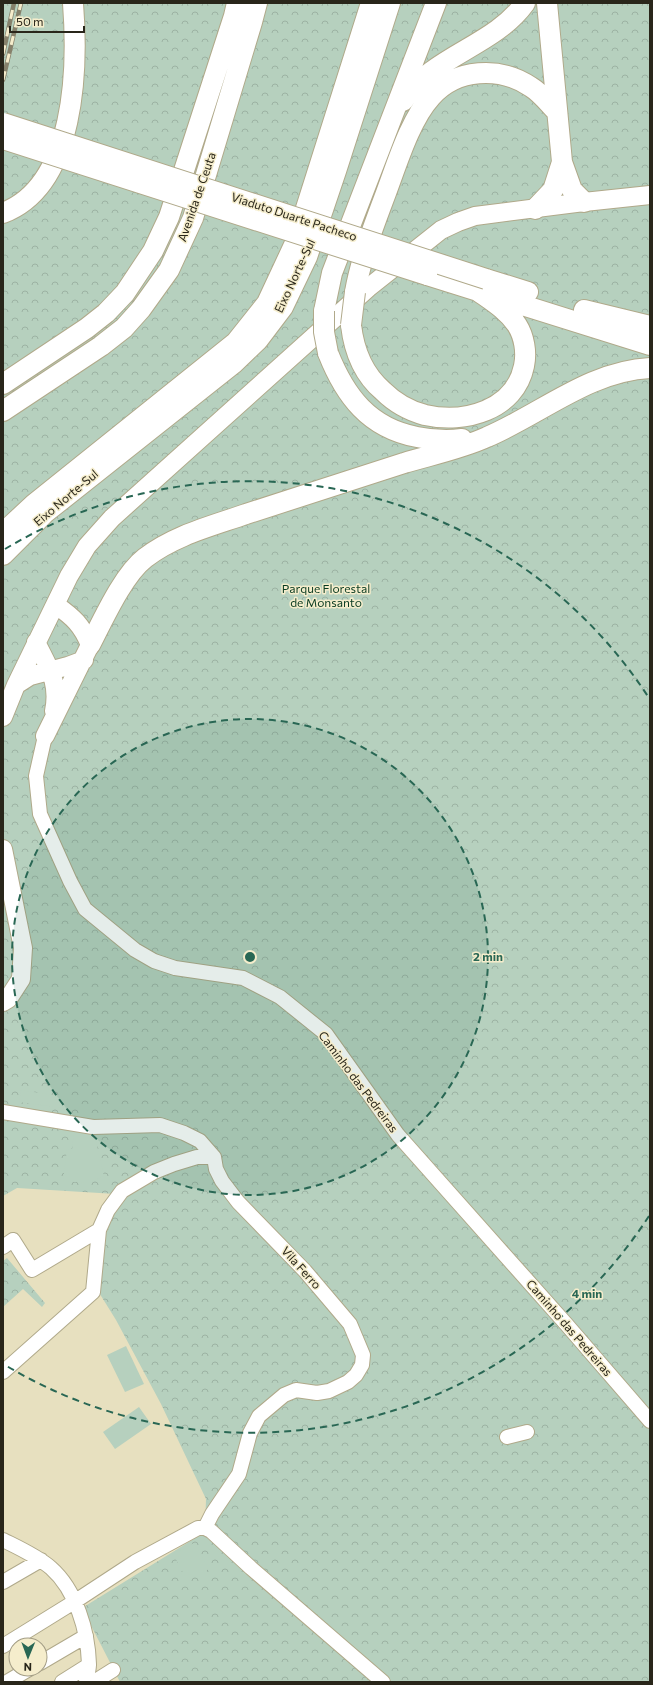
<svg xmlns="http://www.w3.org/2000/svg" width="653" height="1685" viewBox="0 0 653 1685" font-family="Commissioner,sans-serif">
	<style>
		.park { fill: url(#park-crowns) }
		.garden { fill: #b6d0be }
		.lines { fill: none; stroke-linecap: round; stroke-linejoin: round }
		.minor-casing { stroke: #b0a98a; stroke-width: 16 }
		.major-casing { stroke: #b0a98a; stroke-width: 20 }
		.highway-casing { stroke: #b0a98a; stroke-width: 22 }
		.minor { stroke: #fff; stroke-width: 14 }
		.major { stroke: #fff; stroke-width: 18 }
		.highway { stroke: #fff; stroke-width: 20 }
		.rail-casing { stroke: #86816b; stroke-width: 4.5 }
		.rail { stroke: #f5edcc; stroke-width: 3; stroke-dasharray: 9; stroke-linecap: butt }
		.highway-bridge-casing { stroke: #b0a98a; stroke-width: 22; stroke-linecap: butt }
		.highway-bridge { stroke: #fff; stroke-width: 20 }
		.ring { fill: none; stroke: #296754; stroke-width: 2; stroke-dasharray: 7 5 }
		.labels { text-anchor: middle; stroke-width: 3; stroke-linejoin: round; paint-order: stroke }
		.street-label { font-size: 12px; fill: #29261a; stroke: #f5edcc }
		.park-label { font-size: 12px; fill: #083a20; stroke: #f5edcc }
		.centre { fill: #296754; stroke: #f5edcc; stroke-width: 2 }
		.ring-label { font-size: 12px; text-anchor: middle; font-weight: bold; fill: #296754; stroke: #f5edcc; stroke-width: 3; stroke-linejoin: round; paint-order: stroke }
	</style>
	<defs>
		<pattern id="park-crowns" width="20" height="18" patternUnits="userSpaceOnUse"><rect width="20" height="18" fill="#b6d0be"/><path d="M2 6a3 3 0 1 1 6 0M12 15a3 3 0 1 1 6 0" fill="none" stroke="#9cb2a3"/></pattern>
	</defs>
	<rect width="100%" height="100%" fill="#e7e0bf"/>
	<path class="park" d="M3,3H650V1682H120L82,1608L205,1532L206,1499L161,1404L116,1320L98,1291V1237L116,1194L17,1188L3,1196Z
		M7,1258L45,1303L42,1307L23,1289L3,1307V1261Z"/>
	<path class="garden" d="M21,1090L71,1098L69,1109L19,1102Z
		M74,1131L94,1133L104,1176L89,1183L63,1181L67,1149L72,1150Z
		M126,1346L144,1384L125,1392L107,1355Z
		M139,1407L151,1424L115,1449L103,1432Z
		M194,1543L209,1569L187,1580L173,1554Z"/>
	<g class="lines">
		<g class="minor-casing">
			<path id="minor" d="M45,736L36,776L40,814L70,881L85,909L135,950L154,961L175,968L243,978L280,997L326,1034L398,1135L567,1325L650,1421
				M3,1112L93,1127L160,1125L184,1133L200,1141L214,1157L216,1169L222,1181L238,1202L305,1271L350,1324L363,1355L362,1365L356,1375L348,1382L329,1391L317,1393L296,1390L284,1395L259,1416L250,1433L239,1474L212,1514L205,1528
				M3,1247L13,1240L32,1270L99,1230L108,1210L122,1191L154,1172L174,1164L197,1157H214
				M3,1372L93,1292L99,1230
				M507,1437L527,1432
				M3,1540C19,1548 37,1556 51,1568C76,1590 88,1631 89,1664C89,1670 87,1676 86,1682
				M3,1582L41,1560
				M3,1646L74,1602L135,1562L198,1528H205L211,1531L251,1568L383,1682
				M40,1663L86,1636
				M7,1682L29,1669
				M62,1682L89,1665
				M94,1682L113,1670"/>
		</g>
		<g class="major-casing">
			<path id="major" d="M36,642C48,667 60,682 54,711
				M16,685L30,676L68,666L84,660
				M3,717L16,685L69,576L87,546L112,518L368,288L441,230L458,222L475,216L584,202L650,195
				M45,736L90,645C82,625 73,617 56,605
				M3,849L23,948L21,979L8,999L3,1002"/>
		</g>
		<g class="highway-casing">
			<path id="highway" d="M547,3L562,162L572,190L584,202
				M403,101C433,55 493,47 525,3
				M535,209L553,190L562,162
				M3,213C76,185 78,68 73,3
				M427,275L650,345
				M486,279L528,292
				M355,292C361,258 374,225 386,193C397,164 410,120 431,97C456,68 500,66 531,87C541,93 549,104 557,112
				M584,310L650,326
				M324,311L332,273L436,3
				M351,325C354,351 363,374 383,391C394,402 410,411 425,415C465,424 515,410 524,366C527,352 524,336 517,325C507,310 492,301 478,291
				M328,353C345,396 369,428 417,437C432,440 447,441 462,439
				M3,384L87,328L106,313L125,293L153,251L169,217L234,16L237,3
				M3,411L101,346L124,328L141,309L169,270L193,218L252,22L257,3
				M3,533L34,504L236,342L267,303L295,243L371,3
				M3,555L45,513L233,364L258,340L283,307L307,257L336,171L390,3
				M90,645C103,620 123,575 145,558C175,535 212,526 246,514C299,497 351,480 404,463C431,455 461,449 487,437C541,414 589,371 650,368"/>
		</g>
		<use href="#minor" class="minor"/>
		<use href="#major" class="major"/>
		<use href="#highway" class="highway"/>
		<g class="rail-casing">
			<path id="rail" d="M3,54L14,3
				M3,80L21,3"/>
		</g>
		<use href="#rail" class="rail"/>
		<g class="highway-bridge-casing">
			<path id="highway-bridge" d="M3,123L486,279
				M3,139L427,275
				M324,311V332L328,353
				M351,325L355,292"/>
		</g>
		<use href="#highway-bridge" class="highway-bridge"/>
	</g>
	<circle cx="250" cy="957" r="238" fill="#296754" fill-opacity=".12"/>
	<g class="ring">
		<circle cx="250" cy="957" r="238"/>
		<path d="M649 1216A476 476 0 0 1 5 1365M5 549A476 476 0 0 1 649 698"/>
	</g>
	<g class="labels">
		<g class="street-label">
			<text transform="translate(197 197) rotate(-71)" y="4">Avenida de Ceuta</text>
			<text transform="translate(294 217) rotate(18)" y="4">Viaduto Duarte Pacheco</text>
			<text transform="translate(295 276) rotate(-65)" y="4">Eixo Norte-Sul</text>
			<text transform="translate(66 498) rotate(-40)" y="4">Eixo Norte-Sul</text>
			<text transform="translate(358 1082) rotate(53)" y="4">Caminho das Pedreiras</text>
			<text transform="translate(301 1268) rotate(48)" y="4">Vila Ferro</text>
			<text transform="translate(569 1328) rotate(49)" y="4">Caminho das Pedreiras</text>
		</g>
		<g class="park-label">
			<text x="326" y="593">Parque Florestal<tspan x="326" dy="14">de Monsanto</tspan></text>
		</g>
	</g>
	<circle cx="250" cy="957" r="6" class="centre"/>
	<g class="ring-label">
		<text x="488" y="961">2 min</text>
		<text x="587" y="1298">4 min</text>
	</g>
	<rect width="653" height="1685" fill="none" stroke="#29261a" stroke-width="8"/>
	<g transform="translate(28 1657) rotate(181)"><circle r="19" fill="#f5edcc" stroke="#a39d85"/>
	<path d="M0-3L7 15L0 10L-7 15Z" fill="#296754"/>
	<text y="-6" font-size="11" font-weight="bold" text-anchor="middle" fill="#29261a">N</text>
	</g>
	<path d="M10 26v6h74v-6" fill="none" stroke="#29261a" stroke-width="2"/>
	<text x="16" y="26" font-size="12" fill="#29261a" stroke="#f5edcc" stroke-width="3" paint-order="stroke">50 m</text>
</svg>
